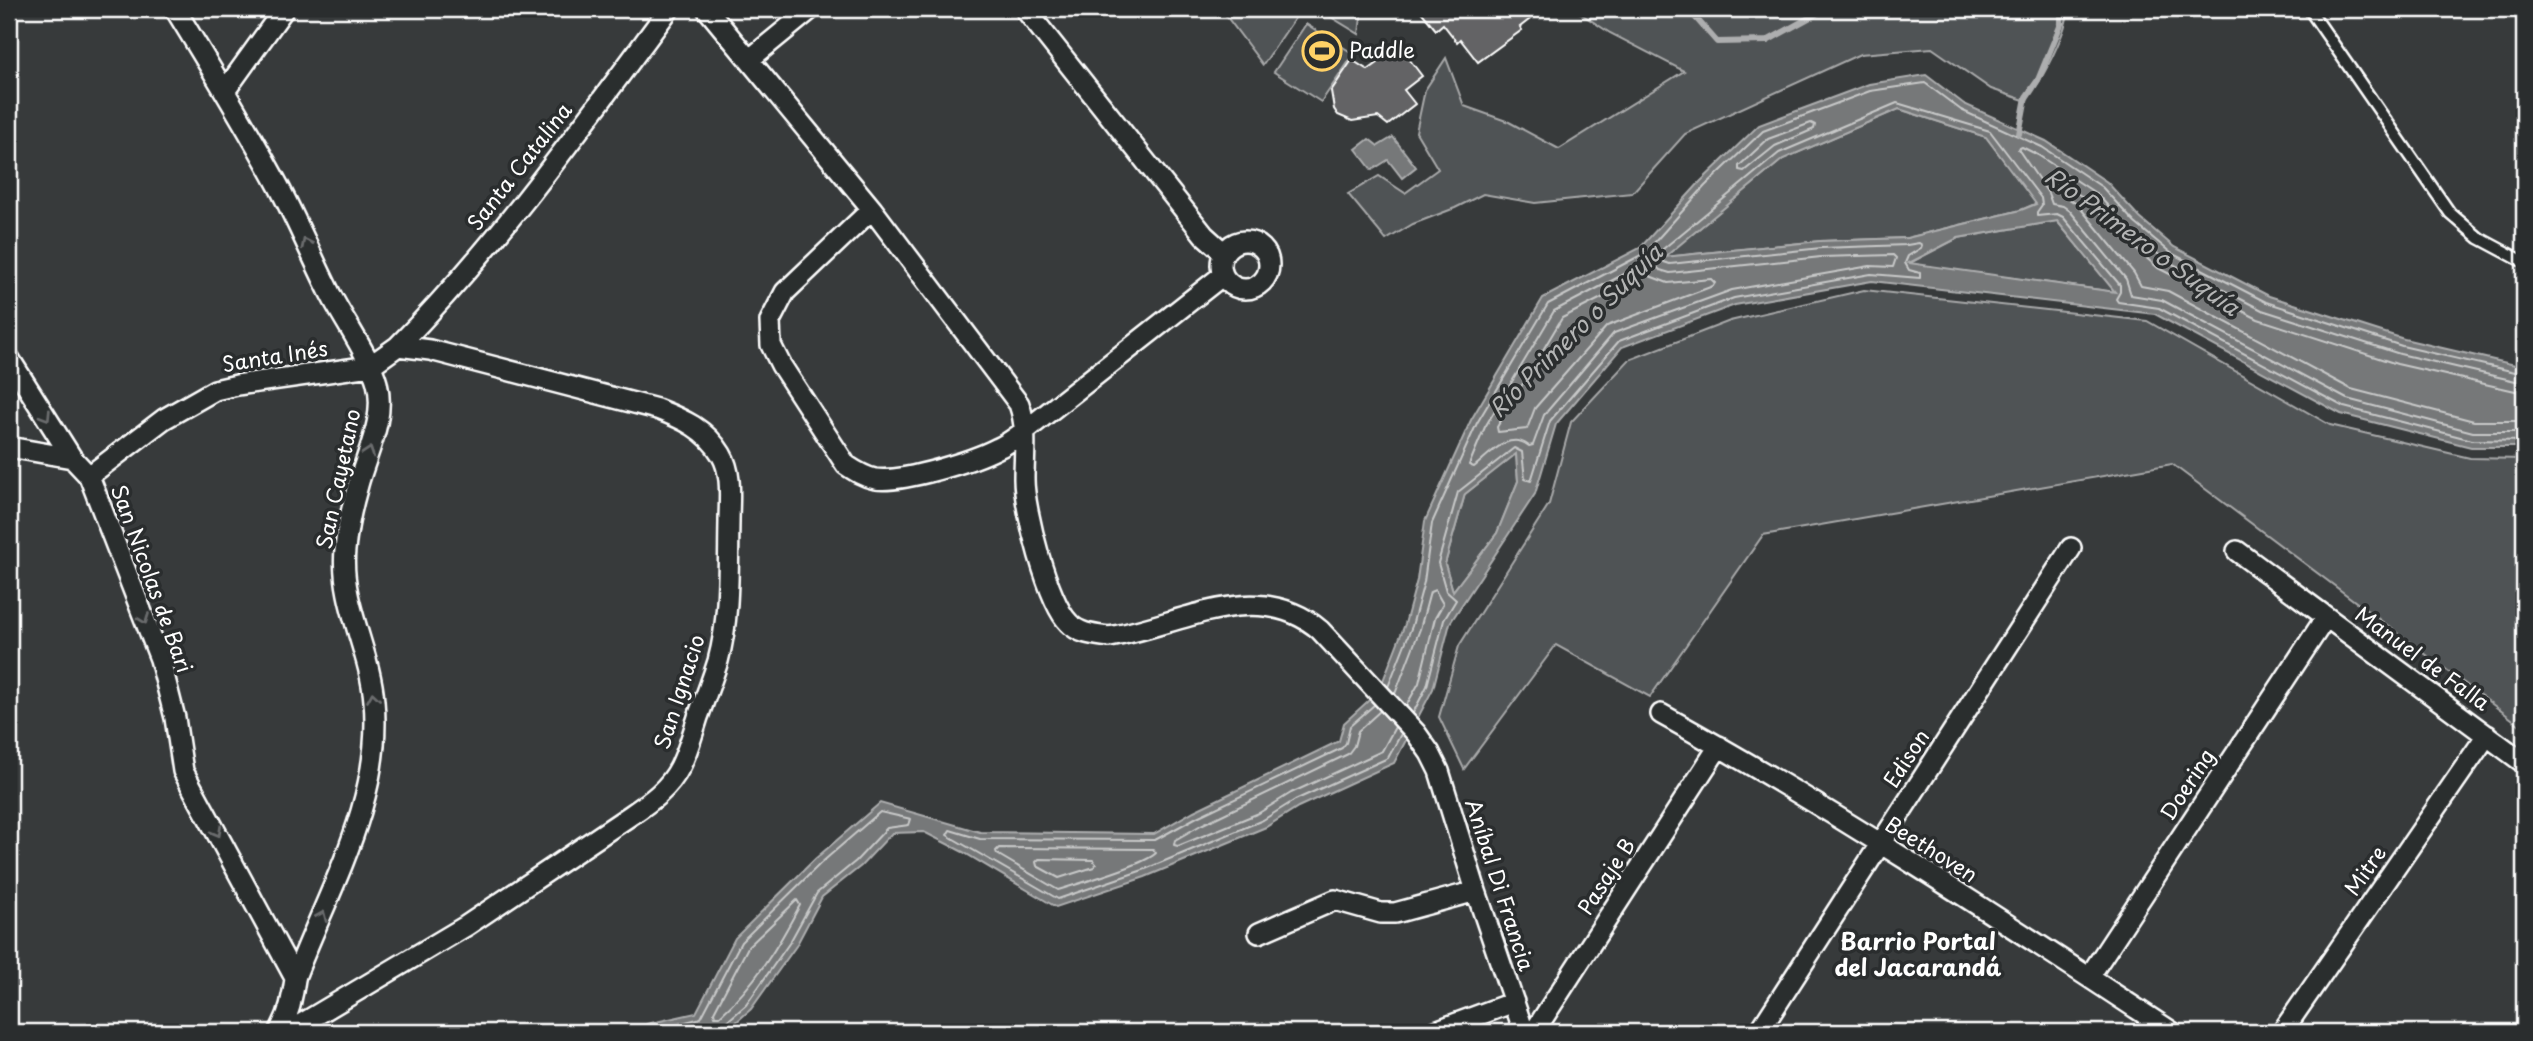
<svg xmlns="http://www.w3.org/2000/svg" width="2533" height="1041" viewBox="0 0 2533 1041" font-family="'Playpen Sans',sans-serif">
	<style>
		.green { fill: #505354; stroke: #a8a9aa; stroke-width: 2 }
		.water { fill: #767879; stroke: #adaeaf; stroke-width: 2; fill-rule: evenodd }
		.lines { fill: none; stroke-linecap: round; stroke-linejoin: round }
		.shore { stroke: #c8c9c9; stroke-width: 2 }
		.stream { stroke: #adaeaf; stroke-width: 6 }
		.building { fill: #636465; stroke: #fff; stroke-width: 2 }
		.lane-casing { stroke: #fff; stroke-width: 15 }
		.street-casing { stroke: #fff; stroke-width: 24 }
		.lane { stroke: #2a2d2e; stroke-width: 10 }
		.street { stroke: #2a2d2e; stroke-width: 19 }
		.oneway { stroke: #6a6c6d }
		.labels { text-anchor: middle; stroke-width: 7; stroke-linejoin: round; paint-order: stroke }
		.poi-label { font-size: 21px; fill: #fff; stroke: #2a2d2e; text-anchor: start }
		.street-label { font-size: 21px; fill: #fff; stroke: #2a2d2e }
		.water-label { font-size: 23px; font-style: italic; fill: #b4b5b5; stroke: #2a2d2e }
		.neighbourhood-label { font-size: 23px; font-weight: bold; fill: #fff; stroke: #2a2d2e }
	</style>
	<rect width="100%" height="100%" fill="#373a3b"/>
	<filter id="ink" filterUnits="userSpaceOnUse"><feTurbulence type="fractalNoise" baseFrequency=".0143" numOctaves="2"/><feDisplacementMap in="SourceGraphic" scale="14" xChannelSelector="R" yChannelSelector="G"/><feConvolveMatrix kernelMatrix="1 2 1 2 8 2 1 2 1" color-interpolation-filters="sRGB"/></filter>
	<g filter="url(#ink)">
		<path class="green" d="M1221,9H1301L1263,65Z
			M1318,9H1362L1359,34Z
			M1574,9H2068C2068,31 2041,81 2027,101L1991,89L1932,48L1860,54L1685,134L1632,193L1535,203L1483,194L1455,208L1413,224L1386,240L1348,194L1379,176L1405,193L1438,169L1416,132L1425,90L1446,58L1464,106L1509,122L1559,149L1684,71L1610,33Z
			M1306,24L1354,54L1321,102L1274,72Z
			M1899,109L1986,137L2037,203L2021,210L1907,238L1820,241L1664,257L1783,159Z
			M2057,221L2116,292L1908,264L1958,238Z
			M1864,290L2147,321L2330,425L2470,458L2524,459V728L2172,464L1763,535L1650,697L1556,645L1464,769L1439,717L1459,646L1549,504L1571,422L1629,360L1730,321Z
			M1516,453L1518,481L1497,533L1453,591L1445,564L1465,494Z"/>
		<path class="water" d="M1926,75L1964,104L2046,141L2107,182L2140,218L2174,247L2269,296L2404,339L2524,367V447H2471L2341,414L2155,314L1872,281L1735,305L1622,347L1556,424L1535,494L1450,623L1433,689L1394,763L1298,807L1266,827L1145,877L1056,907L963,852L924,832L892,833L861,866L822,897L796,946L751,1009L725,1032H638L647,1024L696,1013L735,938L815,859L880,803L980,832L1154,834L1194,811L1339,741L1344,723L1379,691L1405,624L1417,580L1425,521L1471,420L1543,298L1640,248L1700,182L1759,125L1869,84ZM1899,109L1986,137L2036,204L2021,210L1907,238L1820,241L1665,257L1783,159ZM2057,221L2115,292L1909,263L1958,238ZM1516,454L1518,481L1497,533L1453,591L1445,564L1465,494Z
			M1393,137L1416,167L1402,178L1388,160L1372,170L1356,149L1369,139L1378,146Z"/>
		<g class="lines">
			<path class="shore" d="M1811,123L1815,125L1814,129L1775,146L1744,171L1739,170V166L1768,139Z
				M1893,255L1896,258L1893,267L1870,266L1732,290L1614,333L1544,415L1533,445L1529,446C1509,430 1490,454 1474,467L1469,465L1485,427L1554,311L1649,261L1652,262L1660,270L1670,273L1821,257Z
				M1647,275L1668,283L1711,279L1715,283L1713,286L1607,326L1535,408L1527,429L1498,432L1497,427L1562,318Z
				M2524,383L2400,354L2262,310L2165,260L2129,229L2097,194L2038,155L2022,147L2018,149L2048,193L2052,204L2063,206L2070,211L2126,279L2131,295L2162,300L2347,399L2473,432H2524
				M2524,393L2397,364L2258,319L2158,268L2122,237L2090,202L2062,183L2057,185L2061,194L2077,204L2134,273L2141,286L2168,291L2351,389L2474,421H2524
				M1388,687L1412,626L1424,582L1432,523L1477,423L1548,304L1645,253L1705,186L1763,131L1870,91L1925,83L1961,110L2042,147L2102,187L2135,223L2171,253L2266,302L2402,346L2524,374
				M1395,694L1420,629L1430,592L1435,590L1443,604L1435,618L1419,683L1406,706
				M1374,705L1350,726L1346,743L1342,748L1197,817L1155,840L980,839L950,830L947,835L1058,899L1143,870L1263,820L1295,800L1388,758L1401,734
				M1380,711L1358,731L1354,746L1348,754L1201,825L1175,840L1174,845L1178,846L1259,813L1291,793L1382,751L1395,727
				M1413,713L1427,686L1444,620L1456,600L1446,591L1438,563L1458,492L1514,448L1522,452L1525,479L1531,481L1550,421L1619,341L1734,298L1871,274L1920,278V273L1909,270L1905,263L1908,256L1921,248L1922,245L1919,243L1907,245L1821,248L1670,264L1664,262L1661,256L1663,249L1779,153L1897,103L1990,131L2041,198L2042,205L2037,212V216L2057,214L2063,217L2120,285V292L2116,299L2118,302L2159,308L2344,407L2472,440L2524,441
				M999,848L1153,849L1156,853C1145,865 1077,884 1058,890L997,854L996,851Z
				M1039,859L1093,860L1096,864L1094,867L1059,878L1037,866L1036,862Z
				M797,900L800,905C779,945 754,986 720,1016H715L714,1012L748,947Z
				M648,1032L701,1018L741,942L820,864L880,812L911,819L909,825L887,828L856,861L817,893L790,942L746,1005L723,1025L721,1032"/>
			<path class="stream" d="M1688,9L1717,42L1767,41L1825,9
				M2019,134L2026,97L2038,80L2061,24V9"/>
		</g>
		<path class="building" d="M1419,9H1543L1520,27L1522,30L1478,62L1460,39L1457,42L1443,24L1436,30Z
			M1400,47L1422,76L1404,90L1415,104L1388,125L1378,117L1352,121L1338,115L1334,109L1331,91L1352,60L1368,70Z"/>
		<g class="lines">
			<g class="lane-casing">
				<path id="lane" d="M2309,9L2450,213L2479,238L2524,262"/>
			</g>
			<g class="street-casing">
				<path id="street" d="M175,9C210,67 246,125 278,185C297,221 313,259 331,295C343,319 371,359 377,383C386,418 367,452 358,485C352,506 347,528 345,550C340,602 370,650 374,701C383,798 330,887 296,975C294,982 294,989 292,996C290,1010 285,1020 279,1032
					M707,9L872,209L1019,404C1028,429 1024,453 1024,479C1024,509 1048,603 1069,623C1079,634 1095,635 1109,637C1179,626 1257,576 1320,630L1416,733L1430,753L1439,771L1476,891L1524,1032
					M1025,9L1204,235L1224,253
					M750,59L811,9
					M225,91L284,9
					M872,209L785,292L770,321L771,345L781,365L846,465C855,471 864,477 875,479C902,483 973,461 998,448C1008,444 1017,436 1026,430L1223,275
					M1221 265a24 24 0 1 1 48 0a24 24 0 1 1-48 0Z
					M398,346C499,243 583,125 669,9
					M9,358L72,458L89,476L160,659L175,718L183,771L295,978
					M9,447L72,458
					M89,476L164,419L215,390L237,385L370,366L398,346L430,350L657,409C683,419 706,429 721,454C733,474 729,500 729,522C728,568 730,617 718,661C712,680 705,698 698,717C693,733 688,751 680,767C669,789 650,802 631,815L466,926L288,1032
					M2237,551L2524,763
					M1661,714C1837,811 2005,922 2172,1032
					M1259,933L1335,900L1381,913H1395L1476,891
					M2089,977L2326,617
					M1433,1032L1514,1002
					M1534,1032L1719,746
					M1759,1032L2071,548
					M2282,1032L2487,735"/>
			</g>
			<use href="#lane" class="lane"/>
			<use href="#street" class="street"/>
		</g>
		<defs><path id="oneway-chevron" d="M-2-3.5L2.5 0L-2 3.5" fill="none" stroke-width="1.6" stroke-linecap="round" stroke-linejoin="round" transform="scale(1.75)"/></defs>
		<g class="oneway">
			<use href="#oneway-chevron" transform="translate(306 243) rotate(-116)"/>
			<use href="#oneway-chevron" transform="translate(46 416) rotate(58)"/>
			<use href="#oneway-chevron" transform="translate(369 452) rotate(-72)"/>
			<use href="#oneway-chevron" transform="translate(144 619) rotate(69)"/>
			<use href="#oneway-chevron" transform="translate(373 697) rotate(-99)"/>
			<use href="#oneway-chevron" transform="translate(217 832) rotate(61)"/>
			<use href="#oneway-chevron" transform="translate(322 916) rotate(-67)"/>
		</g>
	</g>
	<defs>
		<g id="stadium-ring" transform="scale(2.0125)"><circle r="9.5" fill="#2a2d2e" stroke="#ffd166" stroke-width="1.5"/><path d="M0-5a6.5 5 0 1 0 0 10a6.5 5 0 1 0 0-10ZM-3.5-1.8h7v3.6h-7Z" fill="#ffd166"/></g>
	</defs>
	<g fill-rule="evenodd">
		<use href="#stadium-ring" x="1322" y="51"/>
	</g>
	<g class="labels">
		<g class="poi-label">
			<text x="1349" y="58">Paddle</text>
		</g>
		<g class="street-label">
			<text transform="translate(520 167) rotate(-52)" y="7">Santa Catalina</text>
			<text transform="translate(275 357) rotate(-9)" y="7">Santa Inés</text>
			<text transform="translate(339 479) rotate(-78)" y="7">San Cayetano</text>
			<text transform="translate(151 579) rotate(70)" y="7">San Nicolas de Bari</text>
			<text transform="translate(2422 659) rotate(36)" y="7">Manuel de Falla</text>
			<text transform="translate(680 692) rotate(-72)" y="7">San Ignacio</text>
			<text transform="translate(1907 759) rotate(-57)" y="7">Edison</text>
			<text transform="translate(2188 785) rotate(-57)" y="7">Doering</text>
			<text transform="translate(1931 850) rotate(32)" y="7">Beethoven</text>
			<text transform="translate(2366 871) rotate(-55)" y="7">Mitre</text>
			<text transform="translate(1607 877) rotate(-57)" y="7">Pasaje B</text>
			<text transform="translate(1499 885) rotate(72)" y="7">Aníbal Di Francia</text>
		</g>
		<g class="water-label">
			<text transform="translate(2142 242) rotate(36)" y="8">Río Primero o Suquía</text>
			<text transform="translate(1576 331) rotate(-45)" y="8">Río Primero o Suquía</text>
		</g>
		<g class="neighbourhood-label">
			<text x="1918" y="950">Barrio Portal<tspan x="1918" dy="26">del Jacarandá</tspan></text>
		</g>
	</g>
	<rect width="2533" height="1041" fill="none" stroke="#2a2d2e" stroke-width="35"/>
	<rect x="18" y="18" width="2498" height="1006" fill="none" stroke="#fff" stroke-width="2.5" filter="url(#ink)"/>
</svg>
